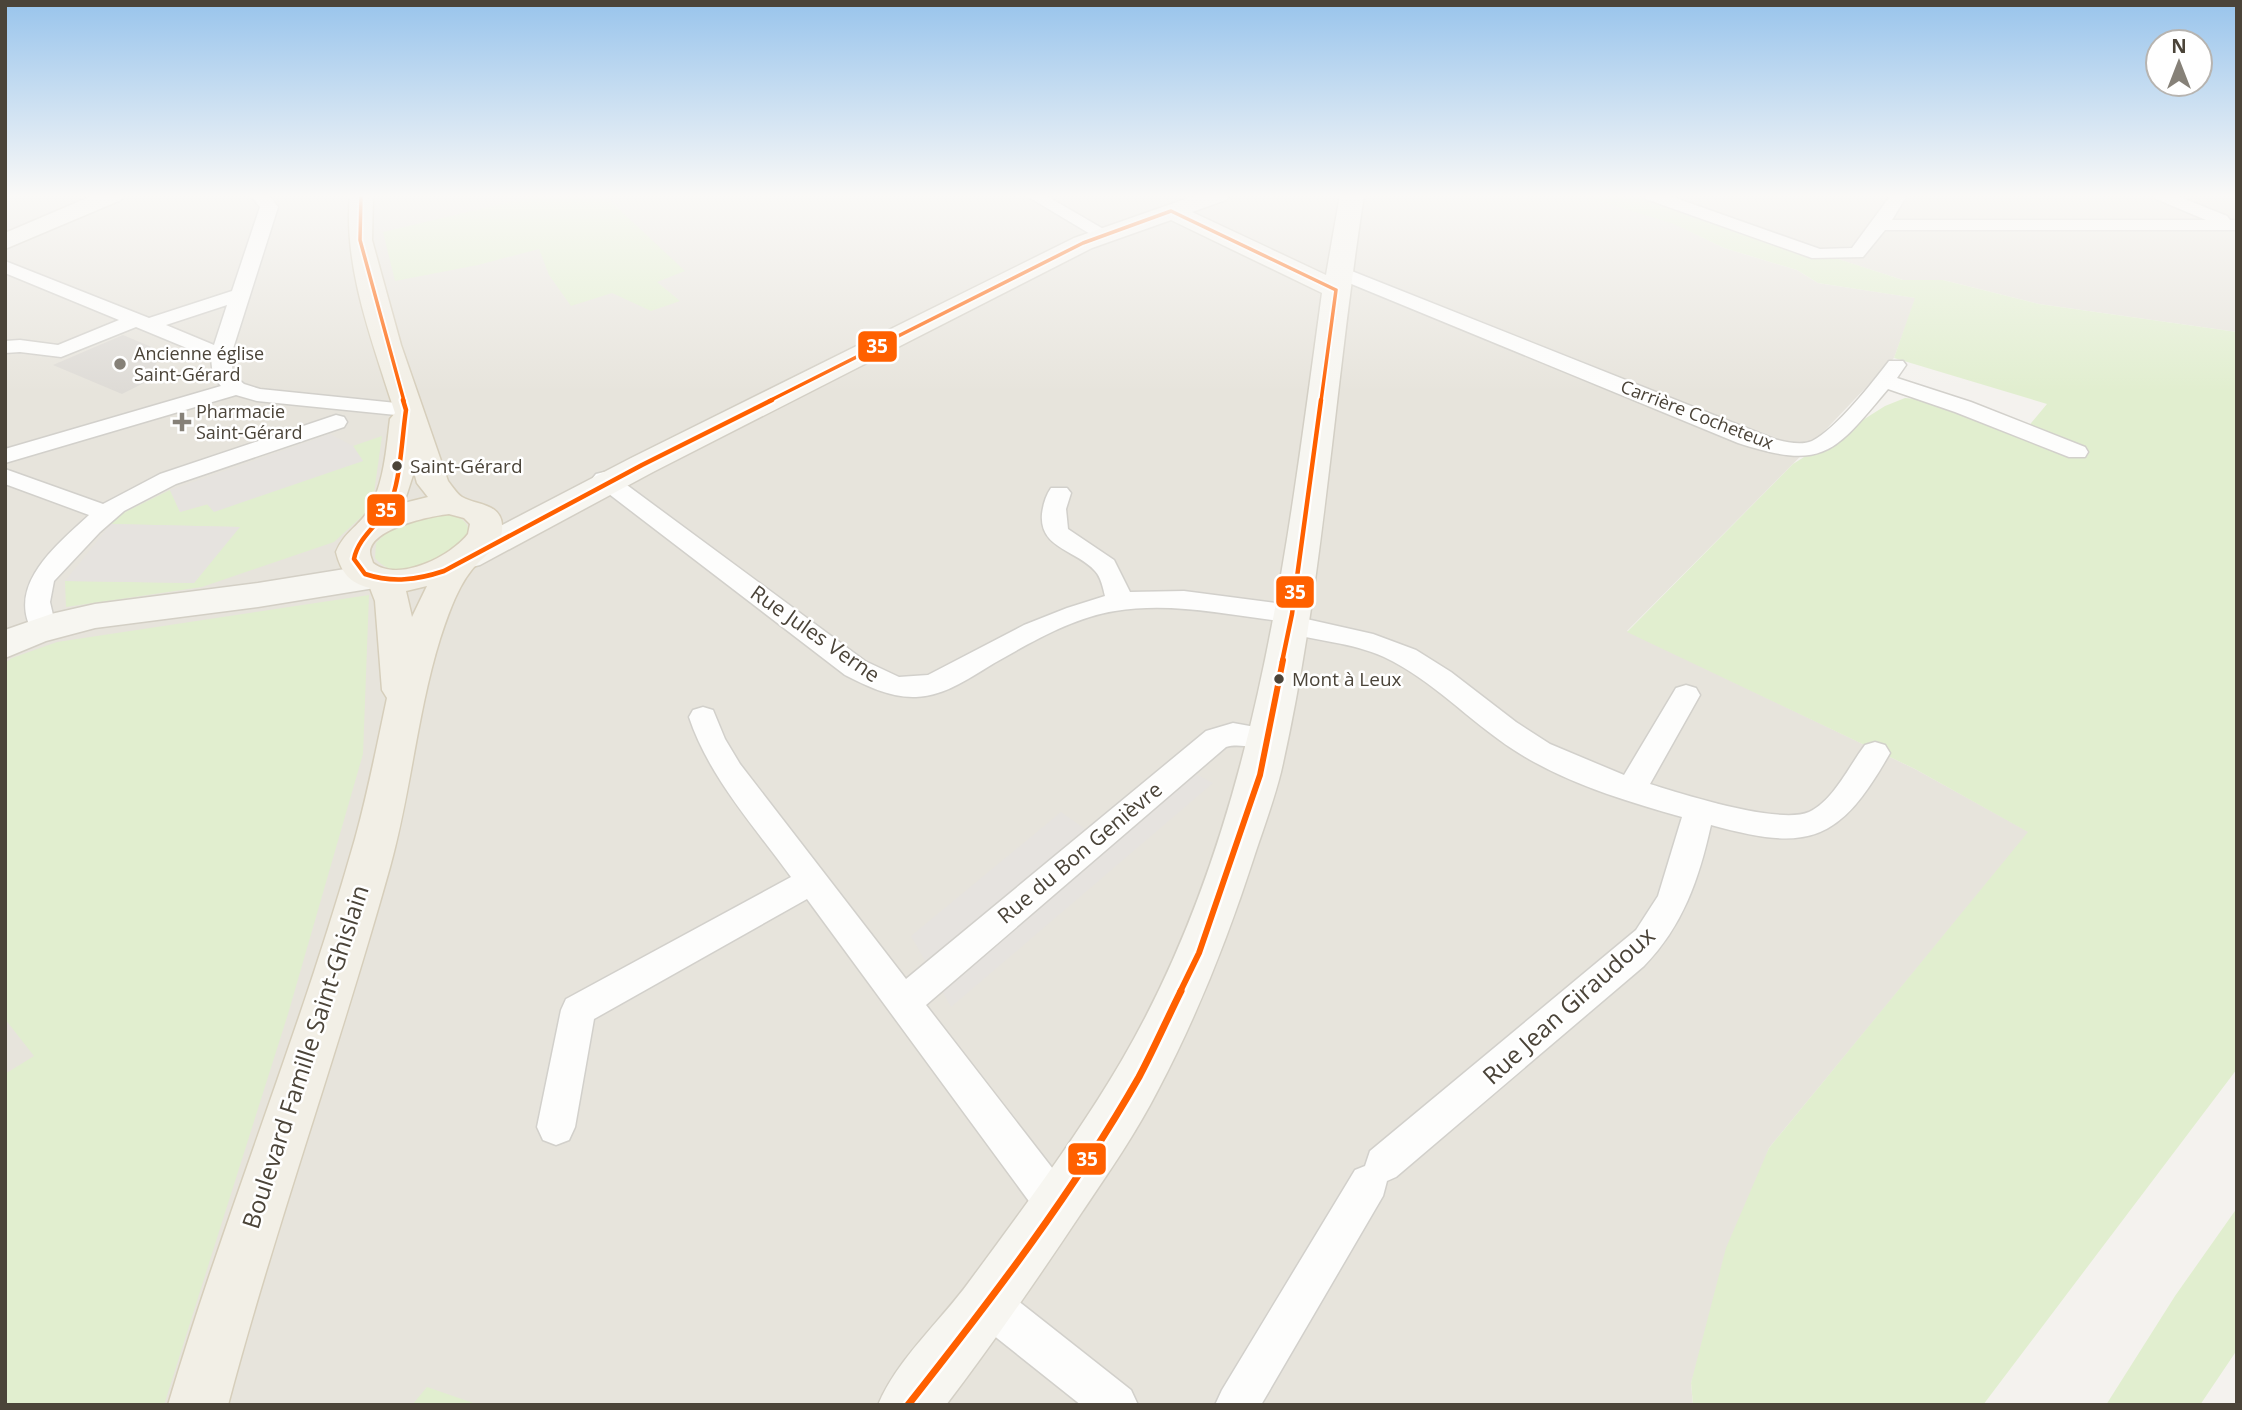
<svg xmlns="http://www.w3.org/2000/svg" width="2242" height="1410" viewBox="0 0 2242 1410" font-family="'Open Sans',sans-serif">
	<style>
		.residential { fill: #e7e4dc }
		.green { fill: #e1eecf }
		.parking { fill: #e6e3df }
		.building { fill: #dedbd6 }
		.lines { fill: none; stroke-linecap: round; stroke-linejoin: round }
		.street-casing { stroke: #d2d0cb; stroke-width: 3 }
		.secondary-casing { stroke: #d3cfc5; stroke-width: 3 }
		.primary-casing { stroke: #d6cebb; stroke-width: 3 }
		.street { fill: #fdfdfc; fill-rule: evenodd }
		.secondary { fill: #f7f6f1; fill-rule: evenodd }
		.primary { fill: #f2efe6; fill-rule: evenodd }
		.bus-1-far3-casing { stroke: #fff; stroke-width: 7 }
		.bus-1-far2-casing { stroke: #fff; stroke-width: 9 }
		.bus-1-far1-casing { stroke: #fff; stroke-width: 11 }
		.bus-1-casing { stroke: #fff; stroke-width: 12 }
		.bus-1-far3 { stroke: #ff6000; stroke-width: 3.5 }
		.bus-1-far2 { stroke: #ff6000; stroke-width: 4.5 }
		.bus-1-far1 { stroke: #ff6000; stroke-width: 6 }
		.bus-1 { stroke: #ff6000; stroke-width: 7 }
		.poi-dot { fill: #868178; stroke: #fff; stroke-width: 2.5 }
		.bus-dot { fill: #4b4439; stroke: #fff; stroke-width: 2.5 }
		.labels { text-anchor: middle; stroke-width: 5; stroke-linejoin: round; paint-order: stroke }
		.far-poi-label { font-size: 18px; fill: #4b4439; stroke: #fff; text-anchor: start }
		.far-street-label { font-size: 18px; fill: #4b4439; stroke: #fff }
		.bus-label { font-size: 19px; fill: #4b4439; stroke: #fff; text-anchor: start }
		.street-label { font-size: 21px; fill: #4b4439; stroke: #fff }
		.near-street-label { font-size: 24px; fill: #4b4439; stroke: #fff }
		.line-badge { stroke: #fff; stroke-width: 2.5 }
		.badge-label { font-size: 19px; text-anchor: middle; font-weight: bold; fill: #fff }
	</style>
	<rect width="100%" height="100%" fill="#f4f2ee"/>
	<path class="residential" d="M5,195H2237V332L2039,304L1943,280H1903L1685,210L1675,224L1724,248L1797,270L1818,283L1916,298L1894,358L1793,464L1627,631L1915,769L2029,832L1769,1148L1691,1383L1693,1405H5Z"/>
	<path class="green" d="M539,195H604L685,271L657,282L680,301L651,311L612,293L571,306L549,275L539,249L478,265L395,281L383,232Z
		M1580,195H1641L1903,280H1943L2039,304L2237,332V1069L1983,1405H1693L1691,1383L1726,1248L1769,1148L2028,832L1915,769L1627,632L1793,464L1885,406L1905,398L1928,400L2027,428L2047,404L1894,358L1915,298L1818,283L1797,270L1724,248L1674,224Z
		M382,436L372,507L334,542L202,587L66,607L65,581L194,583L239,527L111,524L123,513L170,490L180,512L363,461L353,446Z
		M441,514C454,515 466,517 469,531L466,541C443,555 400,588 375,558L376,543L391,528Z
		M369,595L363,754L288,1014L164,1405H5V1074L34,1056L5,1019V663L12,658L57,642Z
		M2237,1208V1350L2200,1405H2106L2175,1296Z
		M427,1387L479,1405H412Z"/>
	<path class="parking" d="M330,434L353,446L363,461L214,512L207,504L180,512L170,490Z
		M111,524L240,527L194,583L65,581Z
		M1182,767L1213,783L951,1007L911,936L1061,812L1098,838Z"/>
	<path class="building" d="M123,335L154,348L153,352L163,351L146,382L122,394L53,365Z"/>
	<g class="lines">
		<g class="street-casing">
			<path id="street" d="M250,195H269L278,207L231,355L233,375L244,384L260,389L406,404L414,405L417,410L414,415L406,416L257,401L236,395L5,463V449L221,386L213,377L211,358L136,327L61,357L20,352L5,353V341L20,340L58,345L119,320L5,273V261L149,318L232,291L260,207ZM227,305L214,345L166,325Z
				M1025,195H1045L1112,234L1103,239L1097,238Z
				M1644,195H1667L1820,249L1852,248L1891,195H1907L1892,220H2206L2156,199L2154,195H2175L2227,216L2230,220H2237V230H1885L1863,257L1812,258L1646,199Z
				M1339,266L1774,439C1785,442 1801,446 1812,441C1835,430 1873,382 1889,361H1903L1906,365L1897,378L1971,402L2085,447L2088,452L2085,457H2069L1955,412L1888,389C1834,453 1824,471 1738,443L1332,276L1330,272L1332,268Z
				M336,415L344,417L347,422L344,427L176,484L124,511L100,532L54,581L50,602L56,628L52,634L43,637L34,634C4,586 57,545 89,515L5,484V469L103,504L160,474Z
				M604,472L612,474L865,661L899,677L928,675L1024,625L1067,608L1105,596C1103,588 1101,577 1095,571C1077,550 1039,549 1042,514C1043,505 1046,495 1051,488H1067L1071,493L1066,509L1068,529L1114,560L1130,592L1184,591L1292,605L1301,608L1305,614L1302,618L1373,634L1416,650L1451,672L1516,722L1550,744L1624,775L1676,688L1686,685L1696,688L1700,695L1650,784C1682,794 1779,825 1809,812C1834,800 1849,766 1865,745L1875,742L1885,745L1890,753C1839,843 1809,852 1711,825C1699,879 1683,926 1644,966L1396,1177L1387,1181L1383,1196L1261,1405H1215L1222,1390L1355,1170L1365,1166L1370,1151L1636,930L1658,896L1682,817C1625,801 1563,782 1514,750C1469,721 1433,680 1384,657C1351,642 1315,641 1281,631L1277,625L1279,621C1224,614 1170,602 1115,611C1075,617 1033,641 998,661C972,676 946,696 916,697C890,698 867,686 845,675L596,484L592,479L596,474Z
				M703,707L713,710L725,739L740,764L906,979L1206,731L1233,723L1277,731L1281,739L1277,747C1260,752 1243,742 1226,747L926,1005L1070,1191L1075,1205L1070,1219L1056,1224L1042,1219L807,899L594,1019L575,1127L569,1140L556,1145L543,1140L537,1127L561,1010L566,999L791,877C754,826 709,777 689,717L693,710Z
				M988,1283L1003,1289L1131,1390L1138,1405H1081L973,1319L967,1304L973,1289Z"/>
		</g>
		<g class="secondary-casing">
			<path id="secondary" d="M94,195H125L121,200L5,249V233Z
				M1197,195H1230L1226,200L1192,212L1326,275L1340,195H1364C1334,387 1324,583 1281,772C1274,800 1264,827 1255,854C1229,935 1198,1014 1158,1090C1136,1133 1109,1172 1082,1212C1038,1278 994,1342 946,1405H878C898,1358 940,1322 969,1282C1022,1210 1077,1137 1122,1060C1257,828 1286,554 1322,293L1171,220L1092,248L653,472L480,565L468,568L456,565L451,557L456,549L631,458L1074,238Z
				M375,567L387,570L392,578L387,586L258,607L95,628L46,641L5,658V630L51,614L95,604L258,583L345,569Z"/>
		</g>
		<g class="primary-casing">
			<path id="primary" d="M350,195H373L372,240L401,345L448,481C452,486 457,494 462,497C475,505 501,503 502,525C504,542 488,553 478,563C459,581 448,615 440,639C417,713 411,792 390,867C340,1047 276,1224 228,1405H168C225,1214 301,1030 355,839C368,792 377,745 387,698L382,690L375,601L370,588C349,583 341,572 336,552C344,533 355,529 366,514C384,487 386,451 390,419L395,413C373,343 343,268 350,195ZM414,472L417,483L428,497L404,503ZM449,514L464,518L470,524L468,534C451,556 399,583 373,563C372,559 370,556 370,552C371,528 431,516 449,514ZM427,586L412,617L406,591Z"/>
		</g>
		<use href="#street" class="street"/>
		<use href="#secondary" class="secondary"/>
		<use href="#primary" class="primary"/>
		<g class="bus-1-far3-casing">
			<path id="bus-1-far3" d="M361,195L360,240L404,401
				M1171,211L1336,290
				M769,401L1083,243L1171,211
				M1321,401L1336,290"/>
		</g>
		<g class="bus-1-far2-casing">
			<path id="bus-1-far2" d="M403,400L406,410C402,437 401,473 392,499C384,522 359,534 354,559L365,574C392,583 417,580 444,571L642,465L772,400
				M1282,662L1292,614L1321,400"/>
		</g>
		<g class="bus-1-far1-casing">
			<path id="bus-1-far1" d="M1180,992L1199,953L1260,775L1283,660"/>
		</g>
		<g class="bus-1-casing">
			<path id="bus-1" d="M908,1405C990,1301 1073,1193 1139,1077C1154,1049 1167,1019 1181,991"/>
		</g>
		<use href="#bus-1-far3" class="bus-1-far3"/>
		<use href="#bus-1-far2" class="bus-1-far2"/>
		<use href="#bus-1-far1" class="bus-1-far1"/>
		<use href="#bus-1" class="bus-1"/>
	</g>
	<linearGradient id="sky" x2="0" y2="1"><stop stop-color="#98c4ec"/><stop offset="0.5" stop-color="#faf9f7"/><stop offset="1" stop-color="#faf9f7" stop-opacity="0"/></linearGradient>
	<rect width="2242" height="392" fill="url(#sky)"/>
	<g class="poi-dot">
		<circle cx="120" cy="364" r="7"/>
		<path d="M178.5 411.5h7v7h7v7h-7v7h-7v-7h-7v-7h7z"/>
	</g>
	<g class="bus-dot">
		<circle cx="397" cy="466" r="6"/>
		<circle cx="1279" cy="679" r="6"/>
	</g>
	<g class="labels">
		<g class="far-poi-label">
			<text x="134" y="360">Ancienne église<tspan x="134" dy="21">Saint-Gérard</tspan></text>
			<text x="196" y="418">Pharmacie<tspan x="196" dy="21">Saint-Gérard</tspan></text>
		</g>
		<g class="far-street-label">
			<text transform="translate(1697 415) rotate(21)" y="6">Carrière Cocheteux</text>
		</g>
		<g class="bus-label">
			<text x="410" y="473">Saint-Gérard</text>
			<text x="1292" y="686">Mont à Leux</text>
		</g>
		<g class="street-label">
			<text transform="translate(815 634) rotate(35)" y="7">Rue Jules Verne</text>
			<text transform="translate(1080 853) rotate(-40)" y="7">Rue du Bon Genièvre</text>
		</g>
		<g class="near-street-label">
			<text transform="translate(1569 1006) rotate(-42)" y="8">Rue Jean Giraudoux</text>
			<text transform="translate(306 1057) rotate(-72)" y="8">Boulevard Famille Saint-Ghislain</text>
		</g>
	</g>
	<g class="line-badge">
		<rect x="857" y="330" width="41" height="33" rx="7" fill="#ff6000"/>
		<rect x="366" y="493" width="40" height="34" rx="7" fill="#ff6000"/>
		<rect x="1275" y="575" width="40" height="34" rx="7" fill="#ff6000"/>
		<rect x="1067" y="1142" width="40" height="34" rx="7" fill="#ff6000"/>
	</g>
	<g class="badge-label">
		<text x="877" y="353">35</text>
		<text x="386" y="517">35</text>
		<text x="1295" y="599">35</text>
		<text x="1087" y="1166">35</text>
	</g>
	<rect width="2242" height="1410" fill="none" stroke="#4b4439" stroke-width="14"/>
	<g transform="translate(2179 63)"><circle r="33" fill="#ffffff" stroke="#b7b4b0" stroke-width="2"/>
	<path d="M0-5L12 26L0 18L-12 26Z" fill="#868178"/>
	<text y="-10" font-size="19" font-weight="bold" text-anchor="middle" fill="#4b4439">N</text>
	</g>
</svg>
